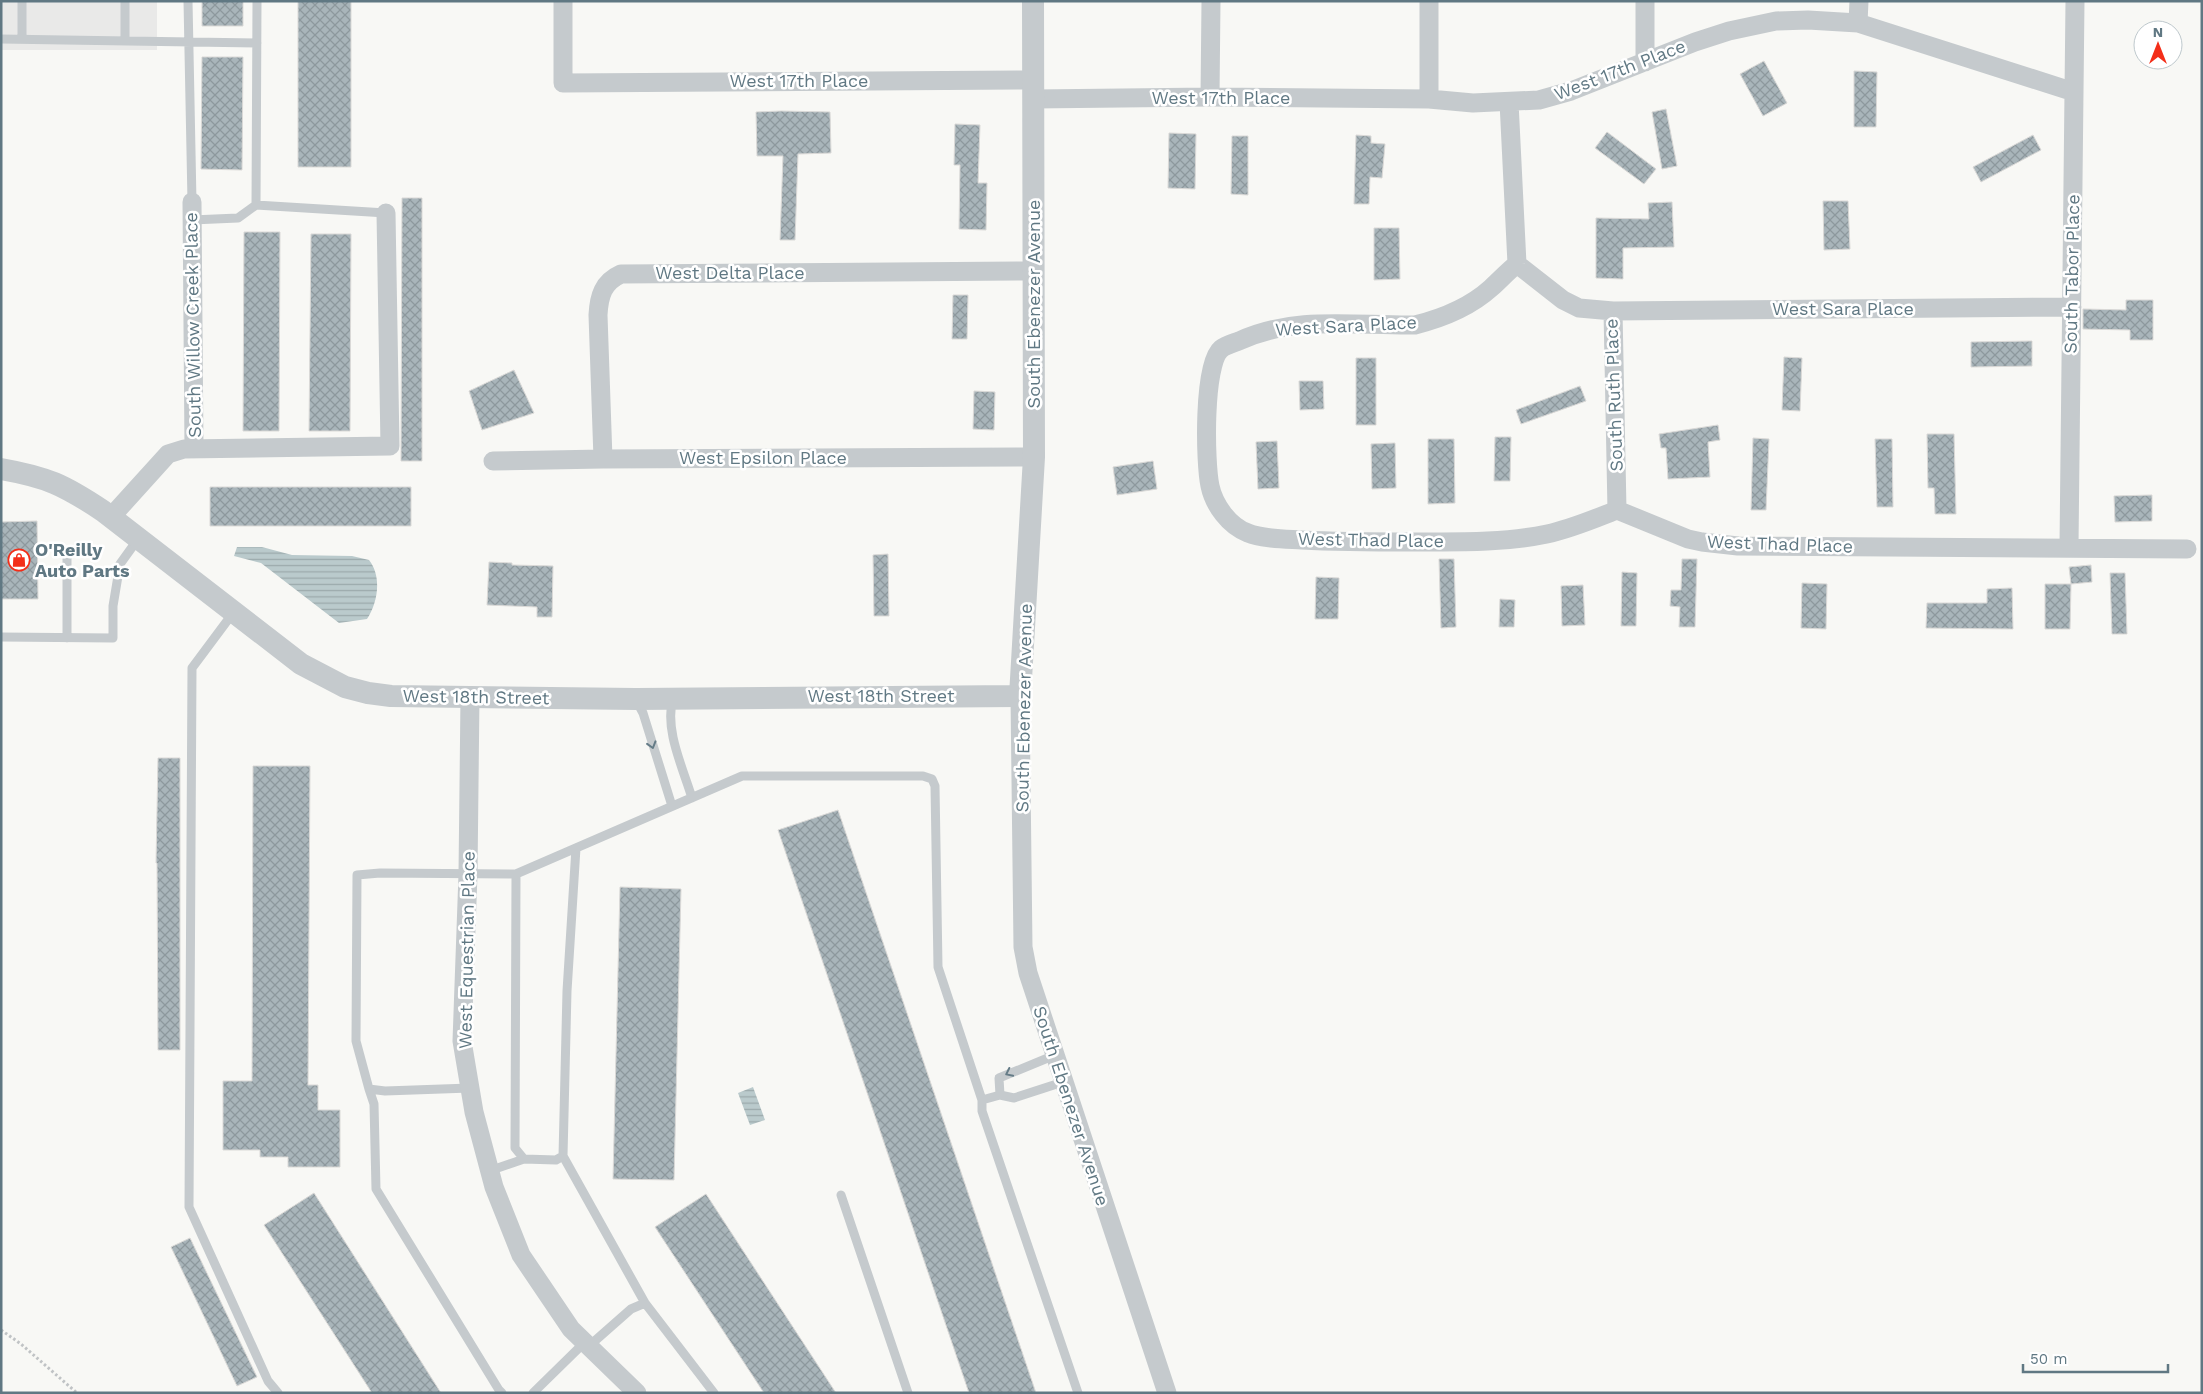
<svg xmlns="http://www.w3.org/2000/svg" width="2203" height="1394" viewBox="0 0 2203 1394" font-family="'Work Sans',sans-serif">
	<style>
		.built { fill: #e9e9e8 }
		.water { fill: url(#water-rules) }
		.building { fill: url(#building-cross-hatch); stroke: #dad9d7 }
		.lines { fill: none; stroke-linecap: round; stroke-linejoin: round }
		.path { stroke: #c0c3c5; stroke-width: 3; stroke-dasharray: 2.5 2.5; stroke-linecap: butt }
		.service { stroke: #c5cacd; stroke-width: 9 }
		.minor { stroke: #c5cacd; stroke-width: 19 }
		.tertiary { stroke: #c5cacd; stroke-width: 22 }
		.oneway { stroke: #657c87 }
		.labels { text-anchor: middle; stroke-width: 5; stroke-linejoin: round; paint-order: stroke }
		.street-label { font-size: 18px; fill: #607883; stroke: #fff }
		.poi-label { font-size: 18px; font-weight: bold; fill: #607883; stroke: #fff; text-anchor: start }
	</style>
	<defs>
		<pattern id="water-rules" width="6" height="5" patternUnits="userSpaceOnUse" patternTransform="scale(1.25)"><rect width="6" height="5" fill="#bacacc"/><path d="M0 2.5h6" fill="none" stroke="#9ba9ab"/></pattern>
		<pattern id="building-cross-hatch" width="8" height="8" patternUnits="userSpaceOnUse" patternTransform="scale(1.25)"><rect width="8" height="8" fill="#a9b5ba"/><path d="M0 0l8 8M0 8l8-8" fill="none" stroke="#8d989d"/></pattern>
	</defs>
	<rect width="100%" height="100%" fill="#f8f8f5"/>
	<path class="built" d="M1,1H157V50H1Z"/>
	<path class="water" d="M237,547H262L292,555L352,556L369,560C382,576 378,603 367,619L339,623L261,563L234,556Z
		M753,1087L765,1120L750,1125L738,1093Z"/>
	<path class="building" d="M202,1H243V26H202Z
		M298,1H351V167H298Z
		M202,57H243L242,170L201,169Z
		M1764,61L1787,103L1763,116L1740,74Z
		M1854,71L1877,72L1876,127H1854Z
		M1666,109L1677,166L1662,169L1652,112Z
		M781,111L830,112L831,153L798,154L795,240H780L783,156H757L756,112Z
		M955,124L980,125L978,183H987L986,230L959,229L960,165H954Z
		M1607,132L1656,169L1644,184L1595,148Z
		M1169,133L1196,134L1195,189L1168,188Z
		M1356,135L1371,136V143L1385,144L1382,178L1370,177L1369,204H1354Z
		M2033,135L2041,150L1981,182L1973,167Z
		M1232,136H1248V195L1231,194Z
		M402,198H422V461H401Z
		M1823,201H1848L1850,249L1824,250Z
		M1672,202L1674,247L1623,248V279L1596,278V218L1649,219L1648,203Z
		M1374,228H1399L1400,279L1374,280Z
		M244,232H280L279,431H243Z
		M311,234H351L350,431H309Z
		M953,295H968L967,339H952Z
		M2126,300H2153V340H2130V330L2083,329V309L2126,310Z
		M2032,341V366L1971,367V342Z
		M1784,357L1802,358L1800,411L1782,410Z
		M1356,358H1376V425H1356Z
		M514,370L534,413L482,430L469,391Z
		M1299,381H1323L1324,409L1300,410Z
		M1580,386L1586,401L1521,424L1516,410Z
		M974,391L995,392L994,430L973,429Z
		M1718,425L1720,440L1708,442L1710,477L1668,479L1666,448H1661L1659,434Z
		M1927,434H1954L1956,514H1935L1934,488H1928Z
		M1495,437H1511L1510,481H1494Z
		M1753,438L1769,439L1766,510H1751Z
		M1428,439H1454L1455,503L1428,504Z
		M1875,439H1892L1893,507H1877Z
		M1277,441L1279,488L1258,489L1256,442Z
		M1395,443L1396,488L1372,489L1371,444Z
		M1153,461L1157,489L1117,495L1113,467Z
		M210,487H411V526H210Z
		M2152,495V521L2115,522L2114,496Z
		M37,521L38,599H1V522Z
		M888,554L889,616H874L873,555Z
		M1439,559H1454L1456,627L1441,628Z
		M1682,559H1697L1695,627H1679L1680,607L1670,606L1671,590H1681Z
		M489,562L512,563V565L553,566L552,617H537V607L487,605Z
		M2091,565L2092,582L2071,584L2069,567Z
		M1622,572L1637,573L1636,626H1621Z
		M2110,573H2125L2127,634H2112Z
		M1316,577L1339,578L1338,619H1315Z
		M1802,583L1827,584L1826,629L1801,628Z
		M2045,584H2071L2070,629H2045Z
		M1583,585L1585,625L1562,626L1561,586Z
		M2012,588L2013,629L1926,628L1927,603H1987V589Z
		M1500,599L1515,600L1514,627H1499Z
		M158,758H180V1050H158L157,863H156Z
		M253,766H310L308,1085H318V1110H340V1167H288V1157H260V1150H223V1081H252Z
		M838,810L1036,1393H969L778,830Z
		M620,887L681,889L674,1180L613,1179Z
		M314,1193L441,1393H372L264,1225Z
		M706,1194L836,1393H764L655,1227Z
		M190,1238L257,1377L237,1386L171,1247Z"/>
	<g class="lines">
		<path class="path" d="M1,1330L21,1344L77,1393"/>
		<path class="service" d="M22,1V39
			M188,1L192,202
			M257,1L256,205L386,213
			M1,39L257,43
			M125,41V1
			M192,220L238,218L256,205
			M67,557V638
			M233,613L192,668L189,1207L268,1381L278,1393
			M1,637L113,638V606L120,564L138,539
			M673,699C664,729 683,768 692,798
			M636,700L643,713L672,806
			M516,874L515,1148L524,1159L556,1160L563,1156L567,991L576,848
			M1055,1055L999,1078L1000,1095L1014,1098L1063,1082
			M470,1088L385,1091L369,1089L356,1041L357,875L380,873L516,874L742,776H923L932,779L935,786L938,967L982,1100
			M369,1089L374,1104L376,1189L499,1390L502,1393
			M1000,1095L982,1100V1111L1078,1393
			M563,1156L645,1303
			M489,1171L524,1159
			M841,1195L908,1393
			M589,1346L631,1309L645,1303L714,1393
			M533,1393L585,1342"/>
		<path class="minor" d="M563,1V83L1034,80
			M1429,1V99
			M1645,1V62
			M1858,23L1859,1
			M1210,97L1211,1
			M1034,99L1210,97L1429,99L1473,103L1539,100L1571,91L1695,42L1729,31L1776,21L1808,20L1858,23L2074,92
			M1509,102L1517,264L1563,300L1579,308L1613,311L1617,510
			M192,202L194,449
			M1517,264C1508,271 1500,280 1491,288C1470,307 1443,318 1415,325C1357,326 1294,315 1239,341C1234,343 1226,345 1221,349C1203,364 1205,463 1210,486C1214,505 1229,526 1248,533C1262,539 1287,539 1302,540C1340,542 1377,542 1415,542C1459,542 1504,543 1547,534C1571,529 1594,519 1617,510L1688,539L1702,542L1738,546L2187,549
			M1613,311L2072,307
			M603,459L598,315C599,296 603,282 621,274L1033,271
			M493,461L603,459L1034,457
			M111,517L168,454L184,449L390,446L386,213
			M2069,546L2075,1
			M470,696L468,874L462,1041L474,1112L494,1187L521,1255L571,1329L637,1393
			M1020,696L1023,947L1028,973L1167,1393"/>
		<path class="tertiary" d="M1,469C47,477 64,485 103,511L301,664L345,687L368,693L391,696L636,699L1020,696L1034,457L1033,1"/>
	</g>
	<defs><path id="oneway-chevron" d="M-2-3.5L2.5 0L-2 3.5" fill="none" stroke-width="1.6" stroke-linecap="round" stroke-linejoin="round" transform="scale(1.25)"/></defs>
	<g class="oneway">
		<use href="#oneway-chevron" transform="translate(652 745) rotate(73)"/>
		<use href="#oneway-chevron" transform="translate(1009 1073) rotate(154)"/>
	</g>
	<defs>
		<g id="shop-ring" transform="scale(1.125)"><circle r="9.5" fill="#fff" stroke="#f32e19" stroke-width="1.5"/><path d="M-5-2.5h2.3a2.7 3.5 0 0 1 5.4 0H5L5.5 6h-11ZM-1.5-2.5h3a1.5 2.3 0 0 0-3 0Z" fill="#f32e19"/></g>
	</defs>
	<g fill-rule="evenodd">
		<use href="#shop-ring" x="19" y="560"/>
	</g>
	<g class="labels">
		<g class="street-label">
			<text transform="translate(1620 70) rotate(-21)" y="6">West 17th Place</text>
			<text x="799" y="87">West 17th Place</text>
			<text x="1221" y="104">West 17th Place</text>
			<text x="730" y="279">West Delta Place</text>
			<text transform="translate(2072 274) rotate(-89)" y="6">South Tabor Place</text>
			<text transform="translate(1034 304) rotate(-90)" y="6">South Ebenezer Avenue</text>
			<text x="1843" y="315">West Sara Place</text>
			<text transform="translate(193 325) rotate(-91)" y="6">South Willow Creek Place</text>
			<text transform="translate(1346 326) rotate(-3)" y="6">West Sara Place</text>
			<text transform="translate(1614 395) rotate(-92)" y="6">South Ruth Place</text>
			<text x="763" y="464">West Epsilon Place</text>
			<text transform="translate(1371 540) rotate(1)" y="6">West Thad Place</text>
			<text transform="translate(1780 544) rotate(2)" y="6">West Thad Place</text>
			<text x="881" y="702">West 18th Street</text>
			<text transform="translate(476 697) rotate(1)" y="6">West 18th Street</text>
			<text transform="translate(1024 708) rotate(-89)" y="6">South Ebenezer Avenue</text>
			<text transform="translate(467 950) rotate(-89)" y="6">West Equestrian Place</text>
			<text transform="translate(1071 1106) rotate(72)" y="6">South Ebenezer Avenue</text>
		</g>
		<g class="poi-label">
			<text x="35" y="556">O'Reilly<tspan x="35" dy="21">Auto Parts</tspan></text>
		</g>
	</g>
	<rect width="2203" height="1394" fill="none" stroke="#607883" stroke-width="5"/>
	<g transform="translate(2158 45)"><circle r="24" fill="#ffffff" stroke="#bfc9cd"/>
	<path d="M0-4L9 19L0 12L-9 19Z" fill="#f32e19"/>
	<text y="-8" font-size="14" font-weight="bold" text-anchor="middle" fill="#607883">N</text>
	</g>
	<path d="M2023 1364v8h145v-8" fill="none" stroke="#607883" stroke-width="2.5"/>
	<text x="2030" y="1364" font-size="15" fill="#607883" stroke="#ffffff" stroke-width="4" paint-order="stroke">50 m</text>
</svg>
